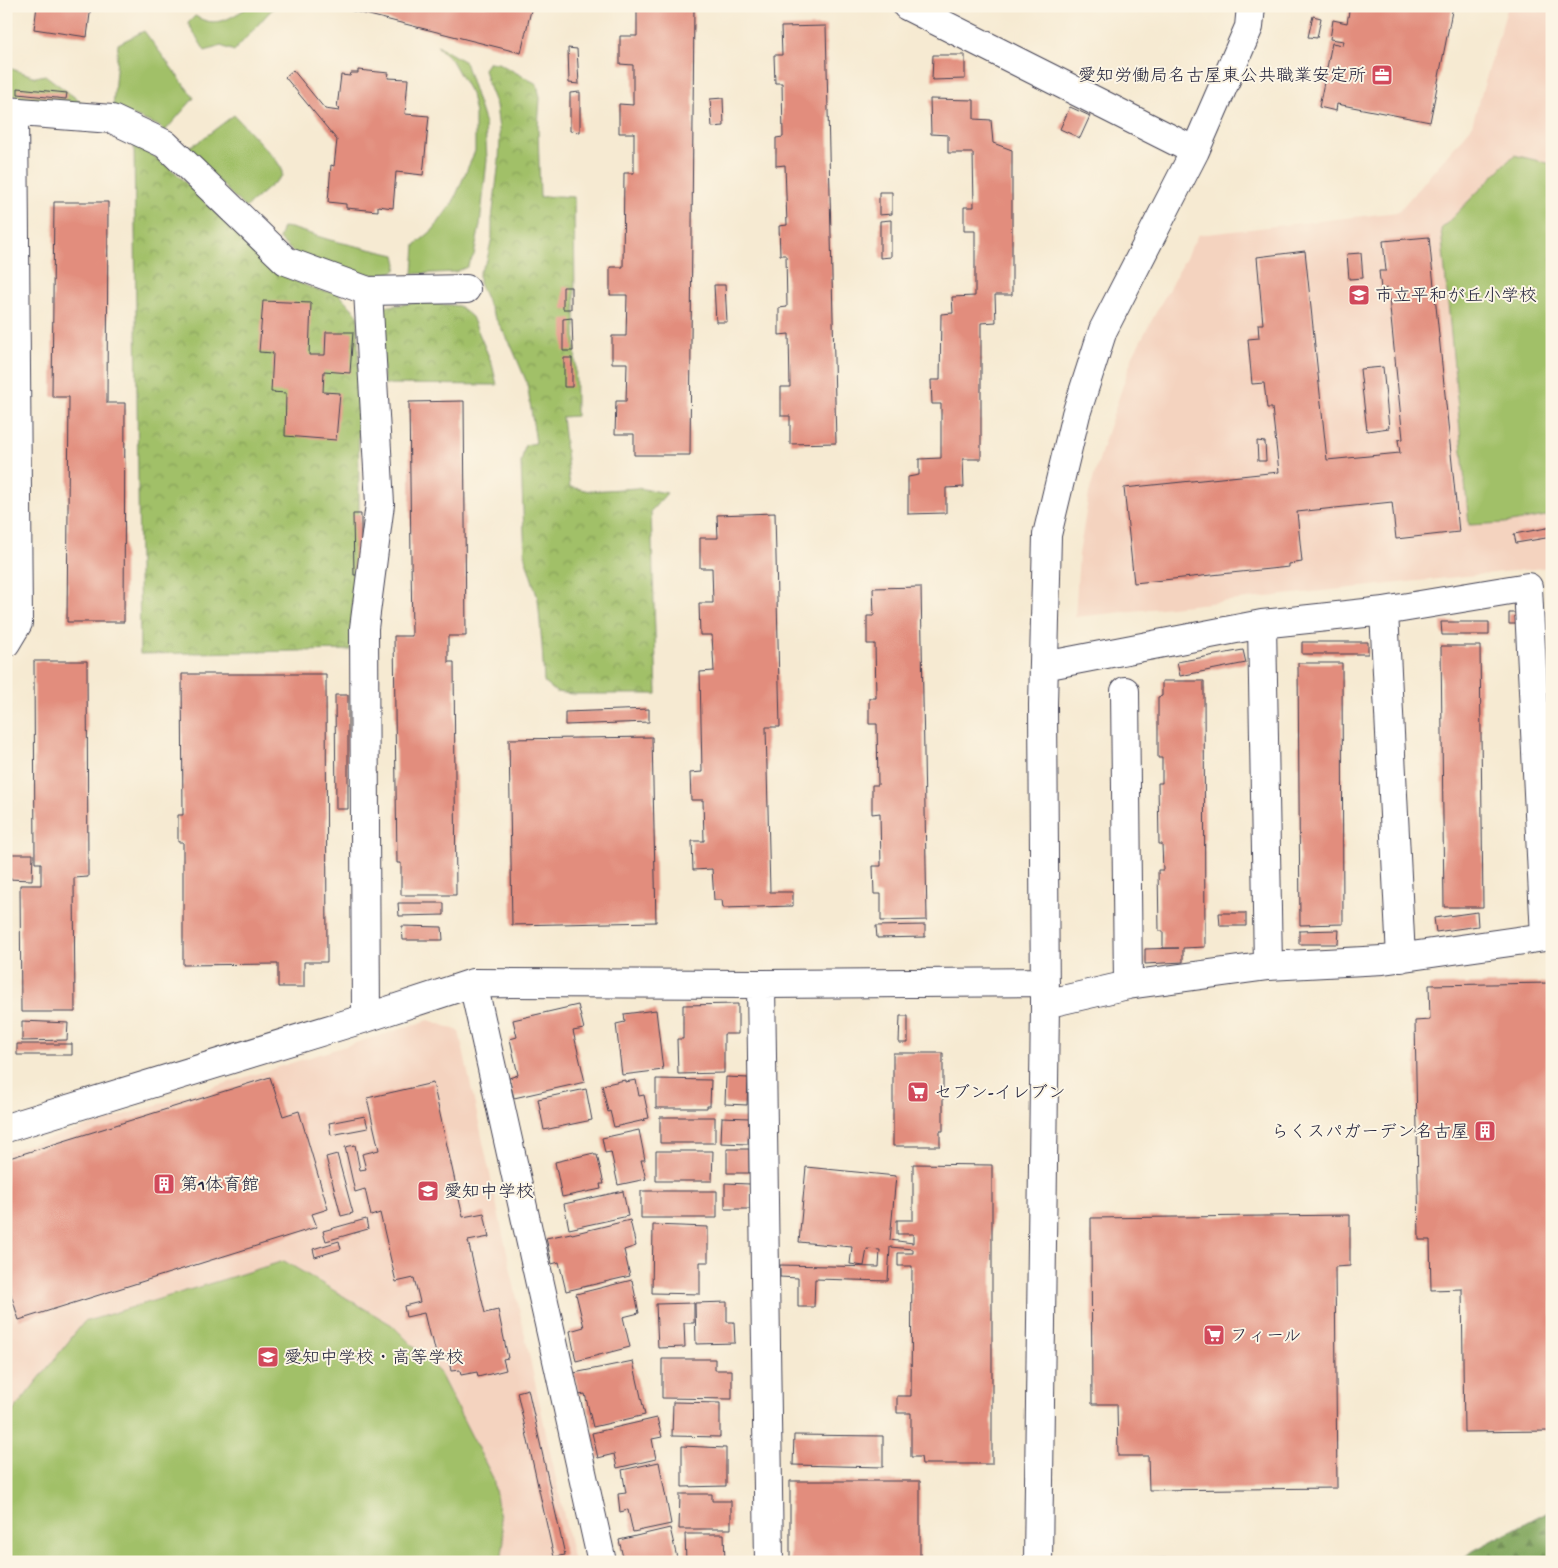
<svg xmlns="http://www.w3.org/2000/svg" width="1558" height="1568" viewBox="0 0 1558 1568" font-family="'Gochi Hand','Klee One',sans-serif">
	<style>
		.built { fill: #f4d3bf }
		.forest { fill: url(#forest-firs); stroke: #51644c }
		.park { fill: url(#park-crowns); stroke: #627152 }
		.garden { fill: #a1c068; stroke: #627152 }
		.building { fill: #e28d7d }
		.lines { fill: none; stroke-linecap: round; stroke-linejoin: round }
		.minor-casing { stroke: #424052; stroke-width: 30 }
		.minor { stroke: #fff; stroke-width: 28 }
		.labels { text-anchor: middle; stroke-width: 4; stroke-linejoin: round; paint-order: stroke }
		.poi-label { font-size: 18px; fill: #22223b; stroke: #fcf5e5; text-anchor: start }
	</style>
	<defs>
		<pattern id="forest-firs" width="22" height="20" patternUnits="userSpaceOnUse" patternTransform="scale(1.25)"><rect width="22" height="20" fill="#80a65c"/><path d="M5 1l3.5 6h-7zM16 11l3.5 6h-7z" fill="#68874d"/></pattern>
		<pattern id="park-crowns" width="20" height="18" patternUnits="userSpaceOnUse" patternTransform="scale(1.25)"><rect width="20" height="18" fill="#a1c068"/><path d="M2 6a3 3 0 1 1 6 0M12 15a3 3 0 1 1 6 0" fill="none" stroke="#839c57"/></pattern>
	</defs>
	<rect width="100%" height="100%" fill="#fcf5e5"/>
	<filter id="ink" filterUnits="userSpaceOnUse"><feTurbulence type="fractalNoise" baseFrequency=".02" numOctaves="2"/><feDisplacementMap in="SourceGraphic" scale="10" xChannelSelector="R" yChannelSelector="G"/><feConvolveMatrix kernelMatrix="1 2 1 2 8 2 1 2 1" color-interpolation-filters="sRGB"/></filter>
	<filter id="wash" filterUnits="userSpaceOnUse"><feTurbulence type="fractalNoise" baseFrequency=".0096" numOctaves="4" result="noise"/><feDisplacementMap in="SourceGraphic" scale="20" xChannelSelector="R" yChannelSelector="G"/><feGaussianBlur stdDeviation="1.12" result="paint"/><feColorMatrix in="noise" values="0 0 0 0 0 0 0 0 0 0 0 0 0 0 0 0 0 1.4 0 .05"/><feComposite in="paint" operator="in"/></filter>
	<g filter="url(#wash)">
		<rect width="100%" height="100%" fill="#f6ead2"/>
		<path class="built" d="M1508,6H1552V567L1075,617L1079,555L1089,493L1106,436L1133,355L1198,235L1398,212L1471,128Z
			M429,1020L459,1031L574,1562H6V1152Z"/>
		<path class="forest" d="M1552,1509V1562H1459L1473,1551Z"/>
		<path class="park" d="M489,62L498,63L537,84L540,98L538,128L540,197L558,196L574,197L576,416L562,417L570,487L590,491L637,488L667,493L651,511L657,694H573L556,692L544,682L542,645L538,599L525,557L521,463L525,445L536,443L527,383L511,345L493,314L479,283V273L487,260L492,237V219L499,161L500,138L496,105L488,85L484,69Z
			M134,141L176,173L263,261L290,279L317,290L338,293L358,315L359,509L350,650L140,654Z
			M422,302L459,306L472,317L492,364L497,385L384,384L381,307Z"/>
		<path class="garden" d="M250,6H275L234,51L221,46L205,51L188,23L195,16C217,29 230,18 250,6Z
			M144,31L194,98L165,131L157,125L113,108L118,44Z
			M436,45L465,62L485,124L487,160L480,225L474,255L467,267L455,272L413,274L415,245L433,230L453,202L475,151V114L471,94L451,59Z
			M6,63L9,68L36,77L45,75L85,105L25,99L6,93Z
			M234,115L276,160L282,169V176L245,208L186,148L197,143Z
			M1514,155L1552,164V515L1505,523L1469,525L1441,229Z
			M283,227L291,228L330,240L395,255L397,264L396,270L384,276L328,269L300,258L279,239Z
			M284,1261L392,1325L439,1372L493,1478L504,1541L501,1562H6V1420L84,1322Z"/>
		<g id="blocks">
			<path class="building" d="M37,6H91L87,37L34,29Z
				M333,6H532L521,53Z
				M637,6L694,7L690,455H634V434H615L616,401H626L627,363H612V336H626L627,295H610V267H623L624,173H634V133H619V104L633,105V65L620,64V36H637Z
				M1350,6H1453L1430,122L1337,104L1336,111L1319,107L1332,43L1343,45L1344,41L1330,39L1333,20L1347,23Z
				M1313,16L1321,18L1317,38L1308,37Z
				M826,26L836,443L790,444V416H781V387H790L789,334L779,335V308L787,307L786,255H780L779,226L787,225L785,165L776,166V138L783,137L782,83H775L774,55H782L781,27Z
				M568,48L577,49L579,84L569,83Z
				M933,55H965V79L932,80Z
				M293,70L325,109L339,111L340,108H337L341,75L350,76L351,73H358V70L389,73L388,78L408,79L405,114L429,116L423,175L396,172L393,208L378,206V211L346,208V204L328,202L331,165L334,166L337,140L285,77Z
				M18,88L67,93L66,99L18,94Z
				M580,92V132L570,131V93Z
				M723,98L724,126L712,127L710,99Z
				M930,99L974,100V119L991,120L993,143L1012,150V295H995L996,322L981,323V459H963L964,487L946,488V513L908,514V477L919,475V459L941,458V404H932L931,380H940L941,314L953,313L952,297L975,296V231H964V207H974L973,153H948V135L931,134Z
				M1070,107L1090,116L1080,138L1060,129Z
				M879,192H892V214L879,215Z
				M54,202H108L107,403H125L124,622H67L69,397H52Z
				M891,220V257L880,258V221Z
				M1429,237L1459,532L1396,539L1392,502L1297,512L1302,562L1289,564V567L1134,583L1124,488L1279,472L1272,408H1267L1264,383L1252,384L1248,339L1259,338L1258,324H1263L1257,257L1305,251L1327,460L1400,453L1398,440L1403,439L1388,288L1381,289L1379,271H1386L1383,241Z
				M1361,253L1363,278L1349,279L1347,254Z
				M714,285H725L727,322H716Z
				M563,287H571V309H563Z
				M263,301L311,303L309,355H325L326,332H353L350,373L324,371L323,392L340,393L336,440L285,436L286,393L271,392L273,353L259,352Z
				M572,318L573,351H563V319Z
				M564,358H572V387H564Z
				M1383,367L1389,428L1367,431L1360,369Z
				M464,401L466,636H448V662H454L456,895H401V863H397L394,636H412L409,402Z
				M1257,441L1265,442L1266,461H1258Z
				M775,513L780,727H766L770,892H793V906L723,908L722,900H714L712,869L693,870L692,841H704L703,800H691L690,773L702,772L700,672L714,671L712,635H700L699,603H713L712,568H700V538H718L717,515Z
				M353,514H361V575H354Z
				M1552,527V537L1516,543L1514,534Z
				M921,587L927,920L881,921V894H874L873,866H881L880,813L872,814V785H878L877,724H869V698H876L875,644H867V616H874L873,588Z
				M1509,613H1519L1520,624H1509Z
				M1441,622H1489V635H1442Z
				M1302,642H1368V654H1302Z
				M1441,646H1480L1483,907H1444Z
				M1243,650L1246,663L1180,676L1177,662Z
				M34,661H87L88,877L74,878L75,1012H21L20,885H41V863H35Z
				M1298,663H1342L1343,924L1300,925Z
				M182,674H326L327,962H304V987H278V964L183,965V842H178V815H183Z
				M1162,681H1204L1205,947L1183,948V962L1145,964V949L1179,948H1163V931H1159L1158,870H1163L1162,844H1159L1158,783H1162V758H1158V697L1162,696Z
				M335,695H348V809H336Z
				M649,709V722L565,725V712Z
				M652,737L656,922L512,925L509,739Z
				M8,854H33L32,880L7,879Z
				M398,903H444V915L399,916Z
				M1477,912L1478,926L1436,932L1434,918Z
				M1219,913H1246V926H1220Z
				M925,925V937L877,938L876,926Z
				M402,926L442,927L443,940H403Z
				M1339,930L1338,944H1299V931Z
				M1552,983V1431L1464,1432L1462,1289L1431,1290L1430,1240H1419L1415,1021L1430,1020L1429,985Z
				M738,1004V1034H724V1073L678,1074L677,1039H683V1005Z
				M578,1005L584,1029L573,1031L585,1082L514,1098L509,1078L518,1075L510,1039L517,1037L513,1020Z
				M656,1010L663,1070L622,1075L616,1024L625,1022L624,1014Z
				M900,1016H908V1043H899Z
				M22,1021L68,1023L67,1040L22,1041Z
				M17,1044H72V1055H17Z
				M893,1053H943V1131H940V1146H893Z
				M270,1077L283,1116L299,1111L328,1209L312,1214L317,1227L19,1320L6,1279V1159Z
				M726,1077L748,1078L747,1105L725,1104Z
				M656,1079L711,1080L710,1106H707V1108H656Z
				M625,1080V1082L636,1080L639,1096L644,1095L649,1118L644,1119L645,1120L614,1127L610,1111L608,1112L602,1085Z
				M433,1083L463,1217L484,1213L489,1237L468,1241L485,1313L498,1310L508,1358L503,1359L506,1370L478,1377L477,1372L461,1375L460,1370L451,1371L448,1355L437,1358L432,1337L430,1338L424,1313L406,1317L404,1306L420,1302L414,1278L396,1282L380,1213L371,1216L365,1189L355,1192L345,1147L355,1145L360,1170L366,1169L362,1154L379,1150L367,1098Z
				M586,1089L592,1120L544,1130L538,1099Z
				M365,1116L368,1128L331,1135L329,1123Z
				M660,1117H715V1143H660Z
				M722,1117L749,1118L748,1144L721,1143Z
				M639,1130L645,1160H641L646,1179L618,1185L611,1152L605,1153L602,1138Z
				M727,1149H749V1173H727Z
				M656,1151H713L712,1181H656Z
				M594,1153V1155H597L604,1184H600L601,1189L562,1197L555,1162Z
				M337,1154L353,1213L341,1216L326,1157Z
				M913,1164L992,1165V1464H922L921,1457H911V1413H897V1396H911L912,1266H898V1253H913V1249L890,1247L888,1281L815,1279L814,1307H798V1278L780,1277V1265L879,1267L880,1250L867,1249L864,1266L850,1264L852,1247L799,1242L806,1167L896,1176L890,1240L913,1243V1234H897V1220H913Z
				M725,1183L750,1184V1209H725Z
				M623,1191L628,1216L569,1229L564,1204Z
				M641,1191H717V1218H641Z
				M1350,1215V1266L1335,1267L1337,1488L1149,1490L1148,1456H1118L1117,1404H1092L1091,1218Z
				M366,1219L368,1229L326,1241L323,1231Z
				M630,1220L636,1246L624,1250L630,1276L566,1291L559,1262L552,1264L546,1238L571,1233L572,1234Z
				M653,1225L708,1227V1262H700V1294L652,1293Z
				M339,1241L341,1249L315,1257L313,1249Z
				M632,1280L639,1313L623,1317L630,1347L576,1361L570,1331L584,1327L576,1294Z
				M727,1302V1322H734L735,1343L696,1344L695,1303Z
				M694,1303V1323H684L685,1347L658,1348L656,1304Z
				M662,1359H715V1370H732V1399L662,1398Z
				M633,1361L645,1415L593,1427L585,1394L579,1395L574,1373Z
				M528,1389L565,1555L554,1557L517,1392Z
				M673,1402L720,1403V1437L672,1436Z
				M657,1418L662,1437L652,1439L656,1459L617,1468L614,1454L598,1458L592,1433Z
				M794,1435L883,1436V1467L793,1465Z
				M682,1446L726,1448V1486L682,1487Z
				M659,1462L671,1524L633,1532L628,1510L620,1512L618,1494L626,1493L622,1470Z
				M790,1481H920V1562H790Z
				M680,1494H712V1501H731V1529H679Z
				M670,1528L678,1562H624L619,1540Z
				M685,1534H724L725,1562H686Z
				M1198,1558L1199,1562H1084V1559Z"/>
		</g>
	</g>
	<g filter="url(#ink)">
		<use href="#blocks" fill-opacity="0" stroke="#424052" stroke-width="1"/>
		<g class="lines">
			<g class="minor-casing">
				<path id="minor" d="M907,6L1195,151
					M6,111L112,119L165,144L286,261L368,291L466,289
					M1384,611L1401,958
					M1262,624L1268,966
					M6,643L18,623L14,112
					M1044,666L1262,624L1384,611L1528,587L1545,937L1383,960L1268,966L1128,985L1045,1004
					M1125,691L1128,985
					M473,983L602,1562
					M761,984L769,1562
					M366,1018L364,628L380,504L368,291
					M6,1128L366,1018L473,983L761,984L1045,982
					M1038,1562L1045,1004L1043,705L1047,535L1076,414L1103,330L1195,151L1249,27L1251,6"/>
			</g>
			<use href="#minor" class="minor"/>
		</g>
	</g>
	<defs>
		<g id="office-square" transform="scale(1.125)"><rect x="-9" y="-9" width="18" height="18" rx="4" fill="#d1495b" stroke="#fcf5e5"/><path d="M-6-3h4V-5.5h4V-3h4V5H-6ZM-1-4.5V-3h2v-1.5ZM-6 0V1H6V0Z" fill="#fff"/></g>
		<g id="school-square" transform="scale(1.125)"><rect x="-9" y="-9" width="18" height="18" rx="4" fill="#d1495b" stroke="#fcf5e5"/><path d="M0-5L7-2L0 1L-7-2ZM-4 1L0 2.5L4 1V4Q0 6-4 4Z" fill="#fff"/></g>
		<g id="supermarket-square" transform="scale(1.125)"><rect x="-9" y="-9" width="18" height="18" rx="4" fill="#d1495b" stroke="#fcf5e5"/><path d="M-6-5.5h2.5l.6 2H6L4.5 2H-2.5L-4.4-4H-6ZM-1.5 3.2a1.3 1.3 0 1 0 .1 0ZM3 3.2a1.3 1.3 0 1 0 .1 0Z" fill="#fff"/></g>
		<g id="building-square" transform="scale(1.125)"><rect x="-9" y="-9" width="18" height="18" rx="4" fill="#d1495b" stroke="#fcf5e5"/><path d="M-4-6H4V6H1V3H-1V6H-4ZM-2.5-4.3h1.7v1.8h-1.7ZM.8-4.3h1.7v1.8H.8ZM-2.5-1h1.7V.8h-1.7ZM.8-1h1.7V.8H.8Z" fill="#fff"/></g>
	</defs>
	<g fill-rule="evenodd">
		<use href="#office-square" x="1382" y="75"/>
		<use href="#school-square" x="1359" y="295"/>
		<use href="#supermarket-square" x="918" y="1092"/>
		<use href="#building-square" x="1485" y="1131"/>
		<use href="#building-square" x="164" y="1184"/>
		<use href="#school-square" x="428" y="1191"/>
		<use href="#supermarket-square" x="1214" y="1335"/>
		<use href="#school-square" x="268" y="1357"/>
	</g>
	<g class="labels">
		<g class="poi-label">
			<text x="1366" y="81" text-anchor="end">愛知労働局名古屋東公共職業安定所</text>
			<text x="1375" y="301">市立平和が丘小学校</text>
			<text x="934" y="1098">セブン-イレブン</text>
			<text x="1469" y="1137" text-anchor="end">らくスパガーデン名古屋</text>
			<text x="180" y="1190">第1体育館</text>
			<text x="444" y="1197">愛知中学校</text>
			<text x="1230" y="1341">フィール</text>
			<text x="284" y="1363">愛知中学校・高等学校</text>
		</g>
	</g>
	<rect width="1558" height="1568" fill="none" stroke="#fcf5e5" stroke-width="25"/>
</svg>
